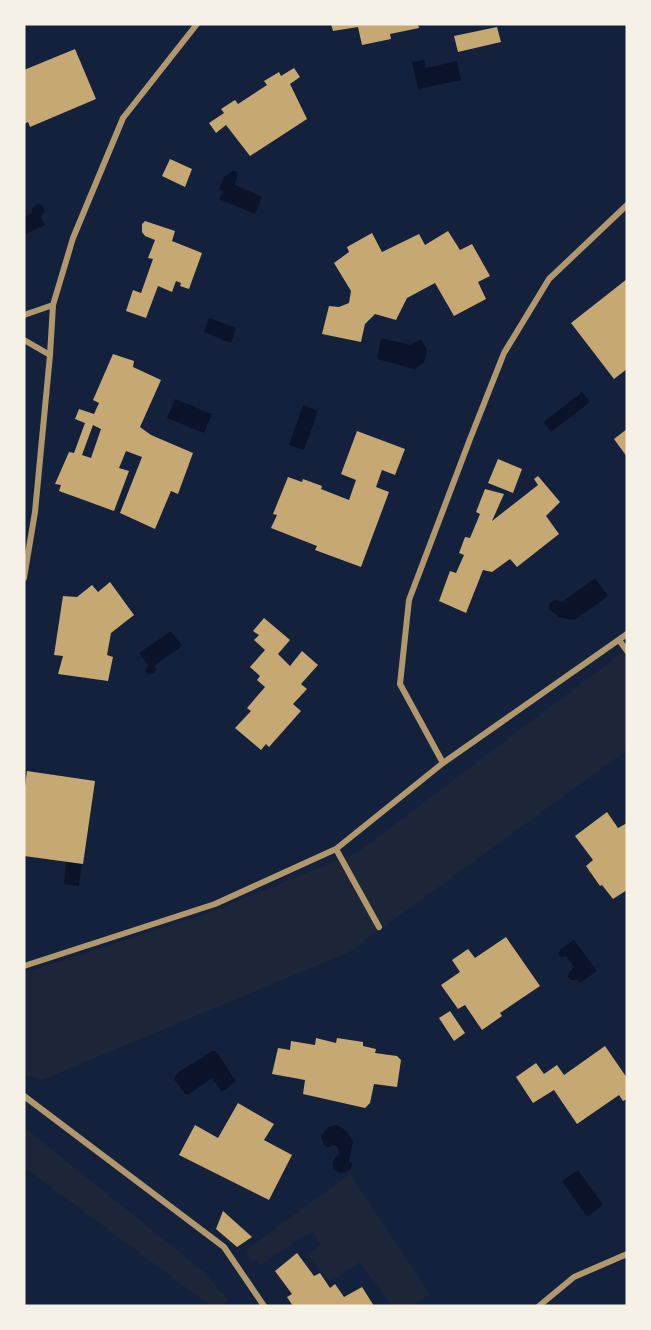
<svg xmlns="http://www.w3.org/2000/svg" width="651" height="1330" viewBox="0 0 651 1330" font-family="Bitter,serif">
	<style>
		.green { fill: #1d2539 }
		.water { fill: #0b132b }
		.building { fill: #c6a872; fill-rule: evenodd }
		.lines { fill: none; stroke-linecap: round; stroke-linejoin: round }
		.minor { stroke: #b1986c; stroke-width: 6 }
	</style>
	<rect width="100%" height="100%" fill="#14213d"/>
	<path class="green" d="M627,649V750L349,952L42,1080L24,1075V971L33,970L206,914L358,852Z
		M24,1127L204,1272L229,1301L223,1306H211L24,1167Z
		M350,1174L430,1294L412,1306H392L360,1262L330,1282L307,1254L321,1245L312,1231L260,1265L257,1259L252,1262L246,1250Z"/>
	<path class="water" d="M424,60L426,68L457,61L461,80L418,89L412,62Z
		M233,171L238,172L235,185L262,197L255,214L219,199L223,191L219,189L224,177Z
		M37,204L43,206C46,211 44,213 41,217L45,225L24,235V217L32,213V208Z
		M209,318L236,328L231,343L204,332Z
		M381,338L410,345L421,339L427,350L424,363L414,369L377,359Z
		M582,392L590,402L551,432L544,422Z
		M175,399L212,414L204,433L167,418Z
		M303,405L318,411L304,450L289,445Z
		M595,578L608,596L576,619C570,621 564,618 558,617L555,613L550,611L549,605C554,599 556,599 562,602Z
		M171,631L182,646L154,666L156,669L155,672L148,675L145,670L148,665L139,653Z
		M67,851L83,853L79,886L64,884Z
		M574,940L597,971L580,983L577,980H571L568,977L569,972L574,967L566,956L561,957L558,954L561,949Z
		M212,1051H216L236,1081L222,1092L212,1078L189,1094H185L174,1079L177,1073Z
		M337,1125L347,1131L353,1142L349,1162L352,1163L351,1169C345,1173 341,1174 334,1170C331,1163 333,1160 339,1154L337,1146L333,1145L328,1148L324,1145L321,1136L328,1127Z
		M578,1170L603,1205L587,1217L562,1181Z"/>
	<path class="building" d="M331,24H418L419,28L390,34L391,39L362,45L358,27L333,31Z
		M497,27L501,42L458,52L454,36Z
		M75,49L96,99L30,127L28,122L24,124V70Z
		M294,68L300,77L290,84L307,119L250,156L226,125L216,133L209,123L224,113L221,109L235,100L238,104L267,85L264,81L279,72L281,76Z
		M170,159L192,169L185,187L162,176Z
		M145,221L175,231L172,241L202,253L189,289L180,286L181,283L176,281L172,292L158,286L146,318L126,311L133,290L141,293L153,259L148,258L155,240L145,236L142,232V224Z
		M448,231L460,250L472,244L490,276L478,282L486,299L454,316L435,283L407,298L396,320L375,314L365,324L361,342L322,334L329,306L339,307L349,303L351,291L334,263L349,252L347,247L372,233L382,252L419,234L425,245Z
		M627,279V369L614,379L571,323Z
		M113,354L134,361L133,367L161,380L140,427L151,435L193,453L178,494L171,491L155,529L120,513L142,457L126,451L119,468L129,471L114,511L59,491L61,485L55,484L69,452L74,453L85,423L75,419L79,409L94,414L99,403L93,400ZM93,425L101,429L91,458L82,455Z
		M627,429V457L614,439Z
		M357,431L405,449L395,475L382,470L376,487L389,492L361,567L315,550L317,546L271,528L277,515L273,514L288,477L302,482L303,479L322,486L321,489L349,500L356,480L341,474Z
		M498,459L522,469L513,493L488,483Z
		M538,476L560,502L546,516L559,534L517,567L510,559L492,572L483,570L466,613L439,601L450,571L456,573L464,555L459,553L465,537L470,538L480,514L476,512L485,489L504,494L492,521L538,485L534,479Z
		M110,582L134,615L111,633L107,655L113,657L108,681L58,674L63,656L54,655L63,596L77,597L92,585L98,592Z
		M264,618L290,640L278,654L290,666L302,651L318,665L301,684L307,689L293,704L301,711L269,747L266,744L261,750L235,728L251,711L247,708L265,687L257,680L260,676L250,667L265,650L254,640L259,635L253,631Z
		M27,771L95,781L83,864L24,856V794Z
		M607,812L618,828L627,823V890L613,899L602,885L600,886L586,866L593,860L575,836Z
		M506,937L540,986L500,1013L502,1016L482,1030L465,1005L458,1009L441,985L460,972L452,960L468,949L475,958Z
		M450,1011L465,1033L454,1041L439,1018Z
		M316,1038L336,1043L337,1038L363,1042V1046L376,1049L375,1053L397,1056L401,1060L397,1087L374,1084L370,1103L365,1108L303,1094L305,1080L272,1074L278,1048L290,1050L291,1041L315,1045Z
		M605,1046L627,1078V1099L623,1101L619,1095L577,1124L554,1090L533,1103L516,1077L536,1063L544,1074L557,1065L564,1075Z
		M238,1103L274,1124L264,1140L292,1155L269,1200L179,1155L195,1125L218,1138Z
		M223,1211L252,1237L237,1247L216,1229Z
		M297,1253L314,1276L320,1273L330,1288L335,1284L344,1297L362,1287L374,1306H293L287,1297L292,1294L275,1271Z"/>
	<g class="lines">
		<path class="minor" d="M24,315L53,305
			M24,340L50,355
			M24,578L35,512L50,355L53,305L73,238L123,118L197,24
			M619,640L627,651
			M443,763L400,684L409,600L470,439L504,353L549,279L627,205
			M336,849L379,927
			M24,966L215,904L336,849L443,763L627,634
			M24,1096L224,1247L264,1306
			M539,1306L574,1277L627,1254"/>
	</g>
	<rect width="651" height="1330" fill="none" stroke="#f6f1e7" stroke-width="51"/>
</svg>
